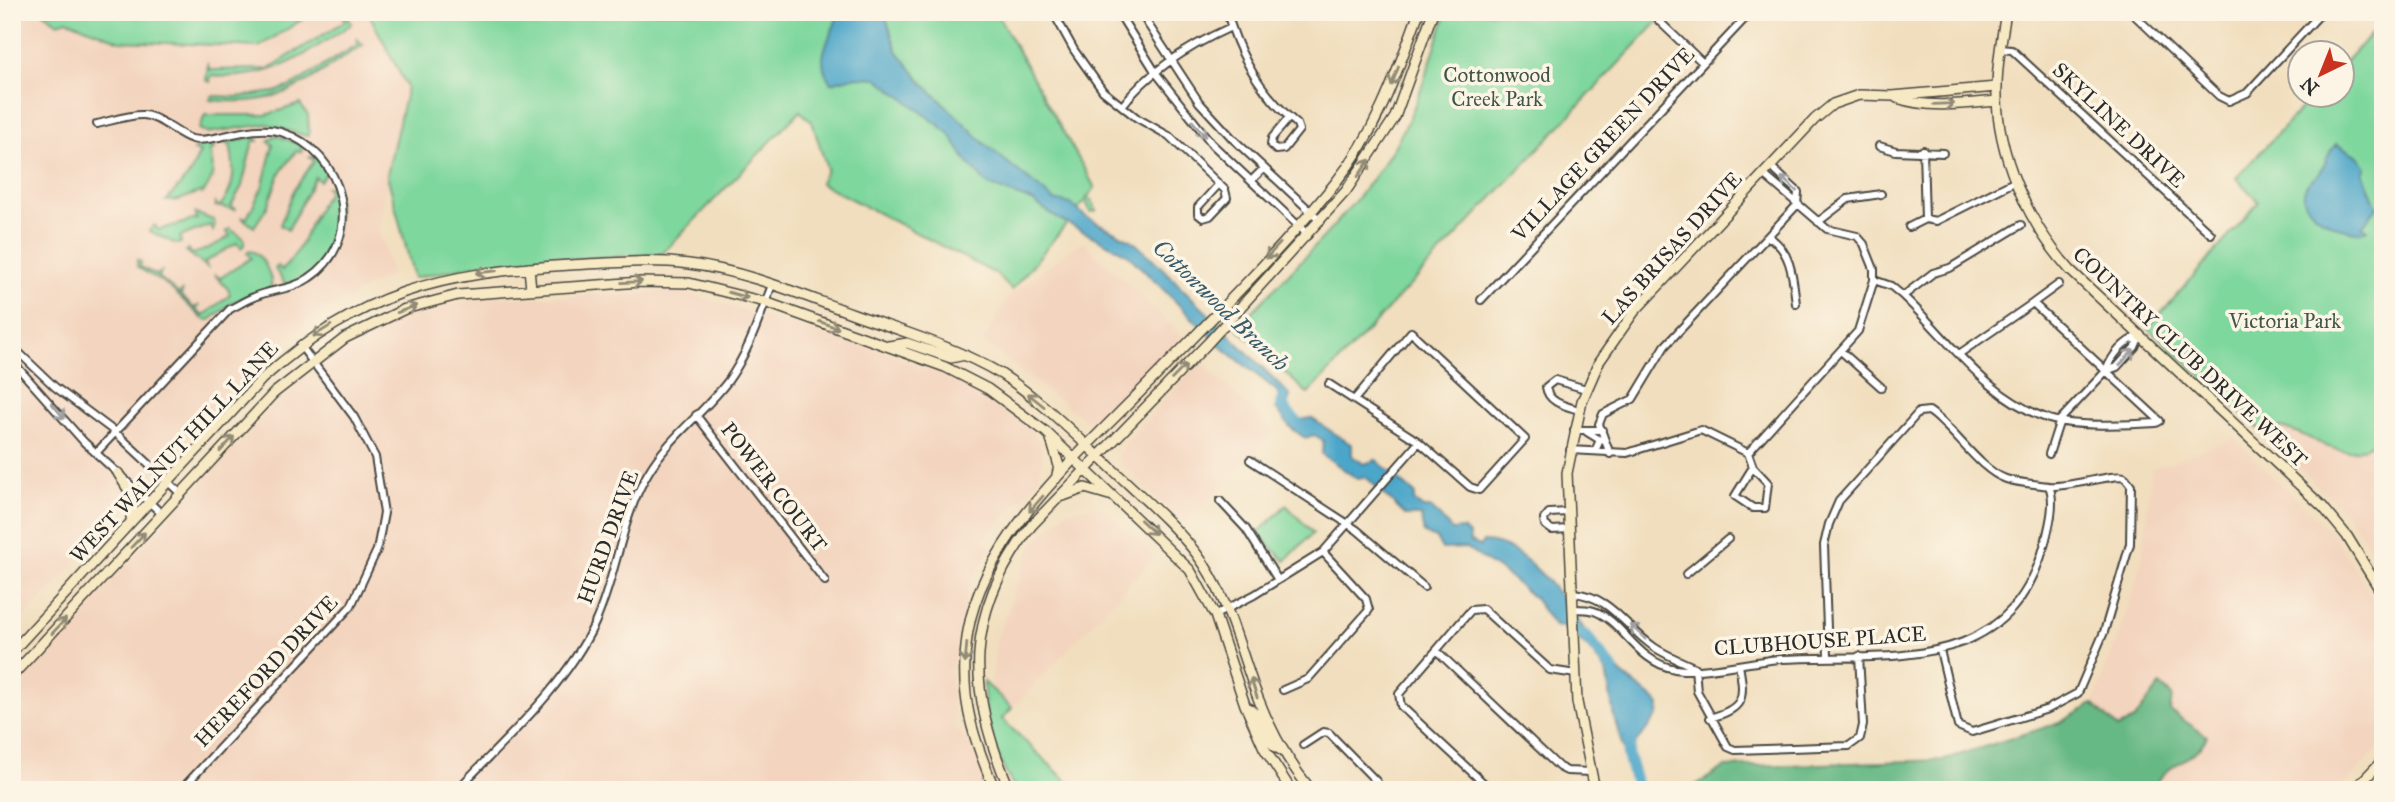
<svg xmlns="http://www.w3.org/2000/svg" width="2395" height="802" viewBox="0 0 2395 802" font-family="'IM FELL Great Primer',serif">
	<style>
		.built { fill: #f3d4be }
		.green { fill: #7ed79d; stroke: #548164; stroke-width: 2 }
		.forest { fill: #66b884; stroke: #487258; stroke-width: 2 }
		.water { fill: #4ca6c9; stroke: #3c687a; stroke-width: 2 }
		.lines { fill: none; stroke-linecap: round; stroke-linejoin: round }
		.river { stroke: #4ca6c9; stroke-width: 12 }
		.street-casing { stroke: #494641; stroke-width: 10 }
		.secondary-casing { stroke: #494641; stroke-width: 12 }
		.street { stroke: #fff; stroke-width: 6 }
		.secondary { stroke: #f7e9c3; stroke-width: 9 }
		.oneway { stroke: #918a77 }
		.oneway2 { stroke: #a0a0a0 }
		.labels { text-anchor: middle; stroke-width: 7; stroke-linejoin: round; paint-order: stroke }
		.park-label { font-size: 21px; fill: #405648; stroke: #fcf5e5 }
		.street-label { font-size: 21px; fill: #2b2b2b; stroke: #fcf5e5 }
		.water-label { font-size: 23px; font-style: italic; fill: #385c6a; stroke: #fcf5e5 }
	</style>
	<rect width="100%" height="100%" fill="#fcf5e5"/>
	<filter id="ink" filterUnits="userSpaceOnUse"><feTurbulence type="fractalNoise" baseFrequency=".0143" numOctaves="2"/><feDisplacementMap in="SourceGraphic" scale="14" xChannelSelector="R" yChannelSelector="G"/><feConvolveMatrix kernelMatrix="1 2 1 2 8 2 1 2 1" color-interpolation-filters="sRGB"/></filter>
	<filter id="wash" filterUnits="userSpaceOnUse"><feTurbulence type="fractalNoise" baseFrequency=".00686" numOctaves="4" result="noise"/><feDisplacementMap in="SourceGraphic" scale="28" xChannelSelector="R" yChannelSelector="G"/><feGaussianBlur stdDeviation="1.57" result="paint"/><feColorMatrix in="noise" values="0 0 0 0 0 0 0 0 0 0 0 0 0 0 0 0 0 1.4 0 .05"/><feComposite in="paint" operator="in"/></filter>
	<g filter="url(#wash)">
		<rect width="100%" height="100%" fill="#f1debe"/>
		<path class="built" d="M12,12H43L58,23L67,20L111,38L259,47L314,12H368L407,87L387,175L379,231L392,275L323,310L263,357L155,471L141,493L12,630Z
			M1083,241L1183,337L1092,425L986,344L984,339L1010,295Z
			M678,291L890,354L967,383L1026,424L1041,443L1043,455L1038,480L983,540L991,547L968,588L951,675L954,727L1018,790H12V689L273,405L318,363L371,331L408,316L486,296L517,298Z
			M1201,361L1273,431L1184,526L1118,459L1124,444Z
			M2274,425L2369,448L2383,435V567L2349,516L2260,430Z
			M2234,438L2333,535L2374,599L2383,620V743L2339,790H2154L2158,776L2201,749L2206,736L2170,711L2118,728L2093,704L2126,615L2143,555L2152,469Z
			M1101,506L1155,557L1012,708L991,689L997,638L1026,560L1034,544L1067,510Z"/>
		<path class="green" d="M43,12H314L259,47L120,41L67,20L58,23Z
			M368,12H996L1095,188L1086,199L1092,200L1096,211L1091,212L1085,201L1012,290L996,274L820,183L827,169L812,122L800,111L662,254L481,264L414,278L387,175L407,87Z
			M1447,12H1667L1308,394L1237,328C1290,270 1353,214 1394,147C1419,106 1431,57 1447,12Z
			M343,16L348,17L352,24C300,57 276,80 211,76L210,82L206,80L208,65L210,70L268,69L345,21Z
			M2383,21V435C2334,480 2308,415 2260,430L2148,328L2259,202L2236,178L2314,95L2342,94L2343,64Z
			M356,38L363,45C303,81 287,108 210,100L212,96L237,97L275,92L293,85L358,44Z
			M300,104L308,115L309,135L306,136L267,124L207,133L199,129L205,115H266Z
			M276,135L301,145L302,152L296,151L280,173L267,207L254,227L241,217L247,218L262,188L273,145L268,141Z
			M256,136L258,141H253L242,186L231,206L236,210L215,206V203L219,207C236,189 235,168 230,145L225,143Z
			M201,144L212,145L214,149L210,150C214,168 215,180 202,194L200,192L179,200L166,201L190,174L200,152L193,150Z
			M310,157H316L327,172L320,181L315,177L288,230L280,225L294,190L314,161Z
			M326,187H334C348,218 325,286 285,284L275,269L278,266L282,270C308,244 309,216 329,192Z
			M195,213L213,220L215,225L213,231L210,225L180,237L181,243L176,244L149,231L155,225L158,230L197,219Z
			M230,229L244,238V245L241,248L237,243L205,262L207,267L186,251L189,249L191,254C206,251 218,244 230,236L226,231Z
			M250,251C262,252 273,277 271,288L233,302L210,320L203,319L167,285L137,267V260L141,262L140,267L157,275L161,272L159,277L179,294L183,290L181,296L194,308L200,305L196,310L203,316L230,295L228,289L214,274L220,278L251,258L247,253Z
			M1286,505L1313,533L1285,561L1258,533Z
			M984,682L1012,708L1002,719L1076,790H1018C998,771 982,710 984,682Z"/>
		<path class="forest" d="M2160,685L2172,696L2170,711L2207,736C2196,762 2162,763 2154,790H1688L1725,767L1943,760L2059,723L2093,704L2118,728L2134,720Z"/>
		<path class="water" d="M839,12H884L897,51L922,82L986,145L1054,200L1071,204L1086,217L1133,241L1156,262L1290,395L1285,416L1293,421L1311,418L1352,445V456L1364,464L1376,460L1415,494L1414,501L1423,508H1432L1452,530L1463,529L1469,535L1470,542L1480,546L1483,542C1526,542 1565,601 1586,632C1591,640 1594,648 1601,655C1618,674 1640,686 1659,704L1658,715L1635,744L1625,738L1638,772L1631,775L1614,717L1606,671L1588,648L1563,627L1554,626L1534,598L1507,575L1466,548L1442,549L1436,538L1424,534L1421,516H1406L1366,477L1356,478L1322,454L1323,440L1314,435L1305,438L1291,428L1276,408L1281,403L1277,391L1223,348L1127,254L1057,218L1032,201L988,185L967,162L949,133L877,78L853,77L831,83C812,56 832,39 839,12Z
			M2336,144L2358,156L2366,167L2363,173L2377,207L2362,227L2367,230C2352,239 2306,215 2304,198C2302,183 2313,181 2320,172C2327,163 2327,152 2336,144Z"/>
		<g class="lines">
			<path class="river" d="M1283,396L1282,407L1300,426L1307,429
				M1585,635L1613,670
				M1633,726L1628,755L1638,790"/>
		</g>
	</g>
	<g filter="url(#ink)">
		<g class="lines">
			<g class="street-casing">
				<path id="street" d="M1053,12L1074,50L1103,91L1137,118L1169,136L1225,190L1227,198L1210,216L1203,218L1198,214V207L1219,184
					M1118,12L1156,73L1212,144L1308,235
					M1140,12L1199,102L1233,139L1321,221
					M1227,12C1239,56 1262,95 1297,124L1299,130L1284,149L1276,150L1271,145L1272,138L1289,118
					M2131,12L2219,96L2229,101L2247,93L2322,12
					M1659,21L1703,63
					M2000,49L2012,50L2211,234
					M1122,106C1149,71 1191,45 1231,27
					M1879,146L1896,151L1943,153
					M1923,150L1925,219
					M1770,166L1798,192L1797,205
					M1251,181L1264,168
					M1818,222L1848,199L1881,194
					M1909,227L1925,219L1936,221L2016,181
					M1769,237C1792,251 1793,279 1796,304
					M1874,280L1891,286L1903,296C1949,339 1986,398 2049,419C2075,427 2128,425 2156,423L2160,421L2033,303L1959,354
					M1903,296L1933,273L1950,268L2021,225
					M1481,300L1751,12
					M2033,303L2059,284
					M12,346L55,387L115,432L181,494
					M1842,352L1881,387
					M12,361L84,442L162,514
					M2106,371C2112,355 2123,342 2140,335
					M1329,384L1419,442L1470,487L1479,490L1525,439L1411,332L1354,400
					M1579,410C1566,406 1548,403 1546,387L1555,380L1586,389
					M696,415L825,581
					M1574,430H1602
					M1587,432L1600,440L1595,451
					M1570,450L1627,453L1701,430L1748,453L1753,467
					M96,453L230,309C238,305 246,300 254,297C272,289 292,290 309,278C368,239 344,151 281,132C251,123 212,144 192,139C176,134 161,117 144,115C130,114 111,121 97,124
					M1748,453L1858,331L1874,280V269L1864,244L1857,236L1827,229L1763,174
					M1610,454L1599,424L1603,414L1633,399L1665,346L1797,205
					M2049,454L2060,420L2106,371L2117,367L2135,347L2140,335
					M1250,460L1357,530L1424,587
					M1753,467L1768,483L1765,508H1753L1735,496Z
					M1220,501L1246,529L1278,580
					M1568,512L1549,513L1544,519L1545,525L1552,530L1569,529
					M1686,574L1728,539
					M1573,593C1611,596 1625,627 1654,647C1666,655 1680,661 1694,667
					M1573,609C1580,609 1588,609 1594,611C1623,621 1636,662 1675,669C1706,674 1749,661 1781,659C1889,653 2010,677 2045,543C2049,527 2056,502 2049,486
					M1215,615L1254,595L1323,552L1419,442
					M1437,651L1559,767L1567,771L1591,772
					M1828,656L1824,545L1829,524L1839,501L1919,412L1929,411C1954,428 1979,470 2006,479C2018,483 2036,484 2049,486C2066,488 2116,473 2124,477C2127,479 2129,483 2131,485L2130,544L2104,632L2078,693L2048,709L1972,732L1958,726L1940,650
					M1695,668L1697,691L1728,747L1735,750L1849,746L1860,738L1863,725L1859,656
					M1283,690L1308,679L1369,610L1366,599L1323,552
					M1710,718C1745,708 1745,698 1739,665
					M1303,745L1323,732L1329,733L1377,782V790
					M181,790L351,606L377,550L384,513L375,457L354,417L300,345
					M457,790C506,738 564,688 595,623C617,575 621,518 648,473C669,437 703,414 728,381C749,352 759,318 772,285
					M1491,790L1401,706L1399,694L1471,610L1483,609L1550,670L1576,674"/>
			</g>
			<g class="secondary-casing">
				<path id="secondary" d="M2006,12C2002,37 1997,62 1997,87C1995,152 2028,223 2070,270L2323,507L2347,536L2383,595
					M1897,98C1930,109 1963,104 1997,101
					M529,268L531,289
					M889,346L907,343L951,358L965,355
					M1051,439L1059,466L1056,479
					M118,473L134,499L131,518
					M1063,496L1085,488L1109,495
					M12,652L262,379C361,291 440,273 570,265C609,263 650,259 689,264C746,271 801,295 854,314C904,332 955,347 1001,374C1040,399 1073,433 1107,464C1137,493 1170,520 1196,553C1229,596 1239,649 1258,698C1271,732 1288,762 1311,790
					M12,676L274,393L345,338L405,309L458,295L641,282L689,283L765,302L945,367L988,389L1046,432L1190,570L1215,615L1245,705L1264,748L1291,790
					M1246,707C1265,713 1261,742 1281,750
					M995,790C971,734 958,693 968,631C984,536 1081,453 1145,387C1208,322 1280,252 1336,182C1377,132 1397,72 1419,12
					M1010,790C966,691 964,613 1032,525L1207,344L1346,191L1395,117L1433,12
					M1595,790L1577,702L1567,473L1582,401L1599,362L1634,312L1815,119L1833,104L1859,95L1892,96L1997,87
					M2354,790L2383,760"/>
			</g>
			<use href="#street" class="street"/>
			<use href="#secondary" class="secondary"/>
		</g>
		<defs><path id="oneway-shaft" d="M-6 0H5M1.5-3L5.5 0L1.5 3" fill="none" stroke-width="1.6" stroke-linecap="round" stroke-linejoin="round" transform="scale(1.75)"/></defs>
		<g class="oneway">
			<use href="#oneway-shaft" transform="translate(1395 76) rotate(111)"/>
			<use href="#oneway-shaft" transform="translate(1944 104) rotate(-2)"/>
			<use href="#oneway-shaft" transform="translate(1364 168) rotate(-55)"/>
			<use href="#oneway-shaft" transform="translate(1273 251) rotate(133)"/>
			<use href="#oneway-shaft" transform="translate(486 272) rotate(174)"/>
			<use href="#oneway-shaft" transform="translate(632 282) rotate(-3)"/>
			<use href="#oneway-shaft" transform="translate(738 295) rotate(16)"/>
			<use href="#oneway-shaft" transform="translate(407 309) rotate(-20)"/>
			<use href="#oneway-shaft" transform="translate(829 325) rotate(20)"/>
			<use href="#oneway-shaft" transform="translate(322 331) rotate(148)"/>
			<use href="#oneway-shaft" transform="translate(1179 372) rotate(-45)"/>
			<use href="#oneway-shaft" transform="translate(1036 400) rotate(-141)"/>
			<use href="#oneway-shaft" transform="translate(227 444) rotate(-47)"/>
			<use href="#oneway-shaft" transform="translate(1036 504) rotate(131)"/>
			<use href="#oneway-shaft" transform="translate(1148 527) rotate(43)"/>
			<use href="#oneway-shaft" transform="translate(138 540) rotate(-47)"/>
			<use href="#oneway-shaft" transform="translate(59 626) rotate(-47)"/>
			<use href="#oneway-shaft" transform="translate(966 653) rotate(95)"/>
			<use href="#oneway-shaft" transform="translate(1254 688) rotate(-108)"/>
		</g>
		<g class="oneway2">
			<use href="#oneway-shaft" transform="translate(1199 129) rotate(50)"/>
			<use href="#oneway-shaft" transform="translate(1789 184) rotate(-137)"/>
			<use href="#oneway-shaft" transform="translate(2127 357) rotate(-47)"/>
			<use href="#oneway-shaft" transform="translate(58 411) rotate(50)"/>
			<use href="#oneway-shaft" transform="translate(1638 632) rotate(-136)"/>
		</g>
	</g>
	<g class="labels">
		<g class="park-label">
			<text x="1497" y="82">Cottonwood<tspan x="1497" dy="24">Creek Park</tspan></text>
			<text x="2285" y="328">Victoria Park</text>
		</g>
		<g class="street-label">
			<text transform="translate(2119 125) rotate(43)" y="7">SKYLINE DRIVE</text>
			<text transform="translate(1603 144) rotate(-47)" y="7">VILLAGE GREEN DRIVE</text>
			<text transform="translate(1672 248) rotate(-48)" y="7">LAS BRISAS DRIVE</text>
			<text transform="translate(2190 357) rotate(43)" y="7">COUNTRY CLUB DRIVE WEST</text>
			<text transform="translate(174 452) rotate(-47)" y="7">WEST WALNUT HILL LANE</text>
			<text transform="translate(774 487) rotate(52)" y="7">POWER COURT</text>
			<text transform="translate(608 537) rotate(-70)" y="7">HURD DRIVE</text>
			<text transform="translate(1820 641) rotate(-4)" y="7">CLUBHOUSE PLACE</text>
			<text transform="translate(266 671) rotate(-47)" y="7">HEREFORD DRIVE</text>
		</g>
		<g class="water-label">
			<text transform="translate(1221 305) rotate(44)" y="8">Cottonwood Branch</text>
		</g>
	</g>
	<rect width="2395" height="802" fill="none" stroke="#fcf5e5" stroke-width="42"/>
	<g transform="translate(2321 74) rotate(223)"><circle r="33" fill="#fcf5e5" stroke="#a8a49b" stroke-width="2"/>
	<path d="M0-5L12 26L0 18L-12 26Z" fill="#c8321e"/>
	<text y="-10" font-size="19" font-weight="bold" text-anchor="middle" fill="#2b2b2b">N</text>
	</g>
</svg>
